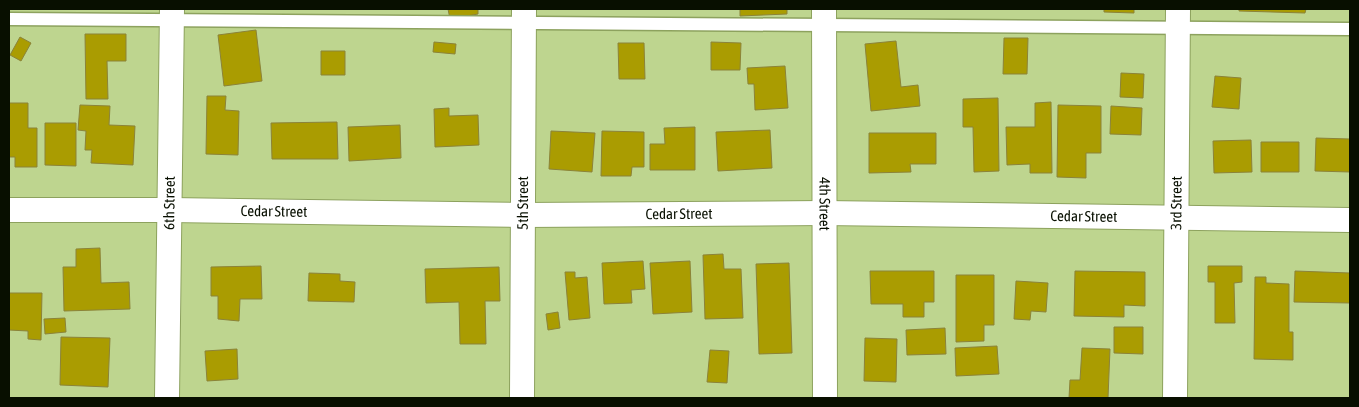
<svg xmlns="http://www.w3.org/2000/svg" width="1359" height="407" viewBox="0 0 1359 407" font-family="'Asap Condensed',sans-serif">
	<style>
		.building { fill: #aa9c01; stroke: #8b8339 }
		.lines { fill: none; stroke-linecap: round; stroke-linejoin: round }
		.lane-casing { stroke: #8da25e; stroke-width: 15 }
		.street-casing { stroke: #8da25e; stroke-width: 26 }
		.lane { stroke: #fff; stroke-width: 12 }
		.street { stroke: #fff; stroke-width: 24 }
		.labels { text-anchor: middle; stroke-width: 5; stroke-linejoin: round; paint-order: stroke }
		.street-label { font-size: 15px; fill: #080f00; stroke: #bed58f }
	</style>
	<rect width="100%" height="100%" fill="#bed58f"/>
	<path class="building" d="M448,9H478V14L450,19Z
		M740,9H787V14L740,16Z
		M1104,9H1134V13L1104,12Z
		M1239,9H1306L1305,13L1239,11Z
		M256,30L262,81L224,86L218,35Z
		M85,34H126V61H107L108,99H86Z
		M20,37L31,43L21,61L10,55Z
		M1004,38H1028L1027,74H1003Z
		M896,41L901,87L918,85L920,106L871,111L865,44Z
		M434,42L456,44L455,54L433,52Z
		M711,42L741,43L740,70H711Z
		M618,43H644L645,79H619Z
		M321,51H345V75H321Z
		M785,66L788,108L755,110L754,84H748L747,68Z
		M1121,73L1144,74L1143,98L1120,97Z
		M1215,76L1241,78L1239,109L1212,107Z
		M207,96H226L225,110L239,111L238,155L206,154Z
		M998,98L999,171L974,172L973,127H963V99Z
		M1051,102L1052,173H1030V164L1007,165L1006,127H1035V103Z
		M9,103H28V128H37V167H15V157H9Z
		M80,105L110,106L109,125L135,126L133,165L91,163L92,150H85L86,131L78,130Z
		M1058,105L1101,106V153H1086V178L1057,177Z
		M1111,106L1142,108L1141,135L1110,134Z
		M449,108V116L478,115L479,145L435,147L434,109Z
		M337,122L338,159H272L271,123Z
		M45,123H76V166L45,165Z
		M400,125L401,158L349,161L348,127Z
		M695,127V170H650V144H665L664,128Z
		M770,130L772,168L718,171L716,132Z
		M551,131L595,133L592,172L549,169Z
		M602,131L644,132V167H632L631,176H601Z
		M869,133H936V164H910L911,172L869,173Z
		M1316,138L1350,139V172L1315,171Z
		M1251,140L1252,172L1214,173L1213,141Z
		M1261,142H1299V172H1261Z
		M100,248L101,283L129,282L130,309L64,311L63,267H76V249Z
		M723,254L724,269H741L743,318L705,319L703,255Z
		M643,261L645,289L631,290L632,303L604,304L602,263Z
		M690,261L692,312L653,314L650,263Z
		M789,263L792,353L759,354L756,264Z
		M261,266L262,299H240L239,321L218,319V296H211V267Z
		M1208,266H1242V282L1234,283L1235,323H1215V282H1208Z
		M499,267L500,301H485L486,344H460L459,302L426,303L425,269Z
		M870,271H934V302H924V317H903V304H871Z
		M1075,271L1145,272V306L1124,305V317L1074,316Z
		M1295,271L1350,273V303L1294,302Z
		M565,272H575V278L587,277L590,318L569,320Z
		M309,273L340,274V281L355,282L354,302L308,301Z
		M956,275H994V325H984V341L956,342Z
		M1255,277H1266V283L1289,284V332H1293V360L1254,359Z
		M1016,281L1048,283L1046,312L1031,311L1030,320L1014,319Z
		M9,293H42L41,340L28,339V331L9,330Z
		M558,312L560,328L548,330L546,314Z
		M65,318L66,332L45,334L44,319Z
		M1114,327H1143V354L1114,353Z
		M945,328L946,354L907,355L906,330Z
		M61,337L110,338L108,387L60,385Z
		M865,338L897,339L896,382L864,381Z
		M997,346L999,374L956,376L955,348Z
		M1082,348L1110,349L1108,398H1069L1070,380H1080Z
		M237,349L238,379L207,381L205,351Z
		M710,350L729,351L727,383L707,382Z"/>
	<g class="lines">
		<g class="lane-casing">
			<path id="lane" d="M9,19L1350,29"/>
		</g>
		<g class="street-casing">
			<g id="street">
				<path id="s1" d="M824,9L825,398"/>
				<path id="s2" d="M9,210H170L523,215L824,213L1350,220"/>
				<path id="s3" d="M167,398L172,9"/>
				<path id="s4" d="M522,398L524,9"/>
				<path id="s5" d="M1175,398L1178,9"/>
			</g>
		</g>
		<use href="#lane" class="lane"/>
		<use href="#street" class="street"/>
	</g>
	<g class="labels">
		<g class="street-label">
			<text dy="5" stroke="none"><textPath href="#s5" startOffset="195">3rd Street</textPath></text>
			<text dy="5" stroke="none"><textPath href="#s3" startOffset="195">6th Street</textPath></text>
			<text dy="5" stroke="none"><textPath href="#s4" startOffset="195">5th Street</textPath></text>
			<text dy="5" stroke="none"><textPath href="#s1" startOffset="195">4th Street</textPath></text>
			<text dy="5" stroke="none"><textPath href="#s2" startOffset="265">Cedar Street</textPath></text>
			<text dy="5" stroke="none"><textPath href="#s2" startOffset="670">Cedar Street</textPath></text>
			<text dy="5" stroke="none"><textPath href="#s2" startOffset="1075">Cedar Street</textPath></text>
		</g>
	</g>
	<rect width="1359" height="407" fill="none" stroke="#080f00" stroke-width="20"/>
</svg>
